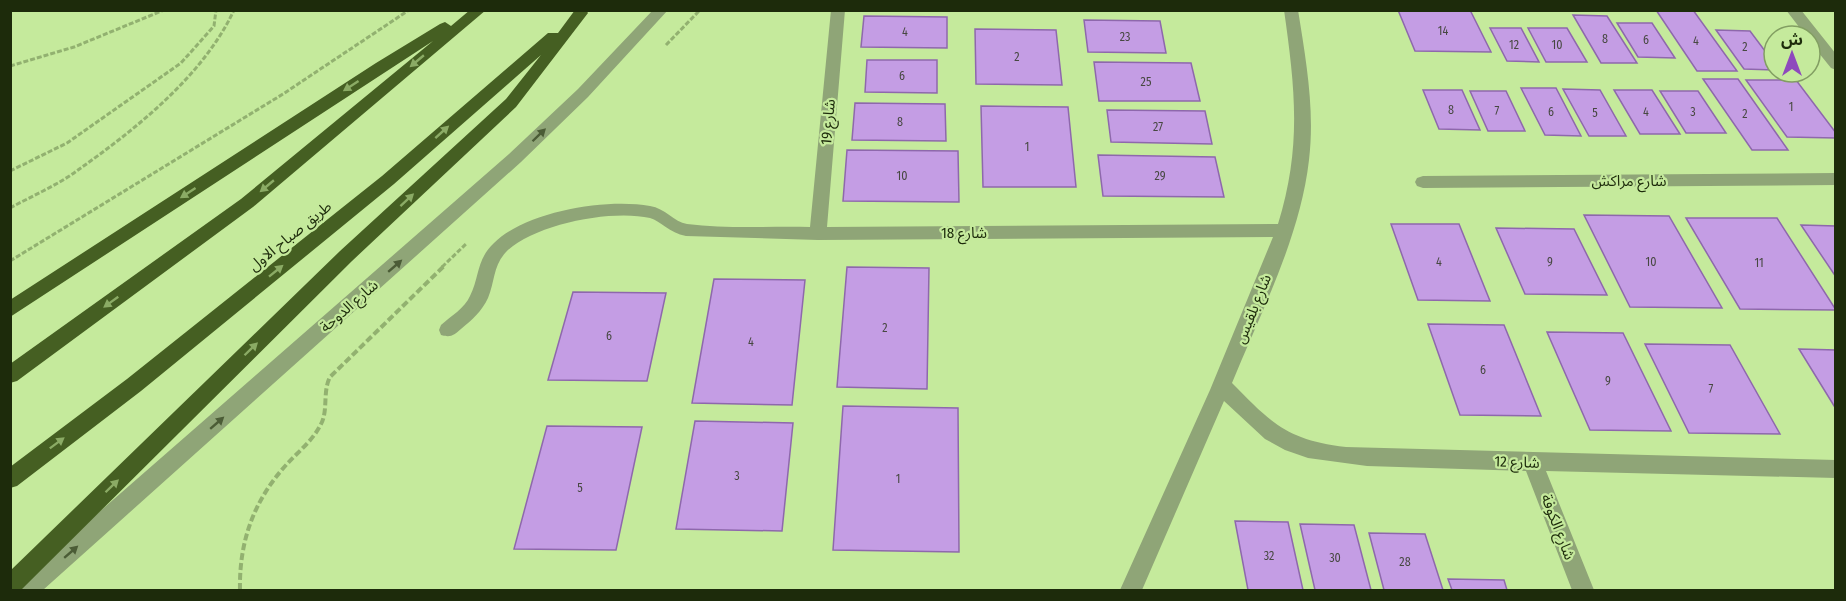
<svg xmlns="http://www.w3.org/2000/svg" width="1846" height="601" viewBox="0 0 1846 601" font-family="'Fira Sans Condensed','Noto Sans Arabic',sans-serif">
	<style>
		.building { fill: #c49de4; stroke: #8e68ac; stroke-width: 1.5 }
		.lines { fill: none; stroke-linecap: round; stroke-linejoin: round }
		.path-far1 { stroke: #92b170; stroke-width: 3; stroke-dasharray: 5 2; stroke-linecap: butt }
		.path { stroke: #92b170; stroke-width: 4; stroke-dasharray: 7 3; stroke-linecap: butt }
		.minor { fill: #8fa577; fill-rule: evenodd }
		.highway { fill: #455f22; fill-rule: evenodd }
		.oneway { fill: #8bab65 }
		.oneway2 { fill: #4b5c36 }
		.labels { text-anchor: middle; stroke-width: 4.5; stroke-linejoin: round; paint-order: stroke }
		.number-label { font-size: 12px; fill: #474841 }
		.street-label { font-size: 15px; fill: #1d2b0b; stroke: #c5ea9c }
	</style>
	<rect width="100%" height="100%" fill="#c5ea9c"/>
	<path class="building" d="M1398,10H1470L1491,52L1415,51Z
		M1656,10H1693L1737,71H1697Z
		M1573,15L1607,16L1637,63H1601Z
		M864,16L947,17V48L861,47Z
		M1084,20L1160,21L1166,53L1088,52Z
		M1617,23H1652L1675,58L1638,57Z
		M1490,28H1521L1539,62L1507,61Z
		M1528,28H1567L1587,62H1546Z
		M975,29L1056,30L1062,85L976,84Z
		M1716,30L1750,31L1774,63V70L1744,69Z
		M867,60H937V93L865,92Z
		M1094,62L1191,63L1200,101H1099Z
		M1703,79H1738L1788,150H1752Z
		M1746,80H1796L1836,133V138L1787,137Z
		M1521,88H1556L1581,136L1545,135Z
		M1563,89L1600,90L1626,136H1589Z
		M1423,90H1462L1480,130L1439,129Z
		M1614,90H1652L1680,134H1640Z
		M1470,91H1506L1525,131H1488Z
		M1660,91H1698L1726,133H1686Z
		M855,103L945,104L946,141L852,140Z
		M981,106L1068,107L1076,187H983Z
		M1107,110L1205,111L1212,144L1111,142Z
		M847,150L958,151L959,202L843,201Z
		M1098,155L1215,157L1224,197L1103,196Z
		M1584,215L1669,216L1722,308L1630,307Z
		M1686,218H1777L1836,310L1740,309Z
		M1391,224H1459L1490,301L1418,300Z
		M1801,225L1836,226V277Z
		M1496,228L1574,229L1607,295L1525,294Z
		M847,267L929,268L927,389L837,387Z
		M714,279L805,280L792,405L692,403Z
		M573,292L666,293L647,381L548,380Z
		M1428,324L1504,325L1541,416L1460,415Z
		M1547,332L1623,333L1671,431L1590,430Z
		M1645,344L1730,345L1780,434L1689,433Z
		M1799,349L1836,350V409Z
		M843,406L958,408L959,552L833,550Z
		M695,421L793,423L782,531L676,529Z
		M547,426L642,427L616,550L514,549Z
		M1235,521L1288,522L1303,590H1248Z
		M1300,524L1354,525L1371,590H1315Z
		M1369,533L1425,534L1443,590H1384Z
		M1448,579L1504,580L1507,590H1452Z"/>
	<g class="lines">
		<path class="path-far1" d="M666,45L700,10
			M10,66L74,47L164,10
			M10,171L67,143L181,63L214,26L216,10
			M10,208C32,196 58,185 78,170C136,129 204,75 234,10
			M10,261L283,94L409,10
			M442,267L467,243"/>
		<path class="path" d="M240,590C239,541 254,500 287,464C298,452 312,441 320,426C329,411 322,393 330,377L444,266"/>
		<path class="minor" d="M653,10H668L588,97L521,162L43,590H16L19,582L509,154L578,89Z
			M831,10H845L827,227L1278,224C1302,147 1295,88 1284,10H1298C1306,60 1315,110 1309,160C1300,238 1261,312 1232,383C1272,424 1288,440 1346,447L1836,460V478L1546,471L1594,590H1572L1526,471L1367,466L1308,458L1285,450L1265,439L1224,401L1142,590H1120L1210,390L1273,237L818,240L686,236C669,233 661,221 650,218C612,209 534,224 506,252C493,266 495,281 488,298C482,311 472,320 461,329C454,335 451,338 441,335L439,330L441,325C451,316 465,308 470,296C480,276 476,260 494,243C526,211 607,198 650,206C665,208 674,222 687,224C727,229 770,226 810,227Z
			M1786,10H1801L1836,54V70L1831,68L1810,42V36H1806Z
			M1836,173V185L1423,188L1417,186L1415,182L1417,178L1423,176Z"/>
		<path class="highway" d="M470,10H486L253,207L17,381L10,383V364L241,199L433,41L10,317V300L376,63L440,24L445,22L451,26Z
			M575,10H586L588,13L516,107L352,261L21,590H10V571L340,251L506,99L541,55L394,184L141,391L17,486L10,488V467L127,379L382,176L548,33H558Z"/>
	</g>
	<defs><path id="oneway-solid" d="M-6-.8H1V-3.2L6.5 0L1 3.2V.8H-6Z" transform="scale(1.5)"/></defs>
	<g class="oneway">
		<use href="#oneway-solid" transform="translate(417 61) rotate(140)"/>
		<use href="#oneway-solid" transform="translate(351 86) rotate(147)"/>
		<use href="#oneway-solid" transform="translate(442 132) rotate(-42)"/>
		<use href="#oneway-solid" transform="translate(267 186) rotate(140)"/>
		<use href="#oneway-solid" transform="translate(188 193) rotate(147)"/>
		<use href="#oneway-solid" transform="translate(407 200) rotate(-43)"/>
		<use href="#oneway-solid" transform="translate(276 271) rotate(-39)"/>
		<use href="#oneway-solid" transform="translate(111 302) rotate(144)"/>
		<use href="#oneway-solid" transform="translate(251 349) rotate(-44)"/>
		<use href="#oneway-solid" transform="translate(57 443) rotate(-37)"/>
		<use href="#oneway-solid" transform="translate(112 486) rotate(-44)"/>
	</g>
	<g class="oneway2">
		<use href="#oneway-solid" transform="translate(539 135) rotate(-44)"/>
		<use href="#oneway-solid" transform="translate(395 266) rotate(-41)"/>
		<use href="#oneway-solid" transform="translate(217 423) rotate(-41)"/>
		<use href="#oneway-solid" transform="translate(71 552) rotate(-41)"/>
	</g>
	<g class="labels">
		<g class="number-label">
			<text x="1443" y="35">14</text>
			<text x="905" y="36">4</text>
			<text x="1125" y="41">23</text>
			<text x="1605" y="43">8</text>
			<text x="1646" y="44">6</text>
			<text x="1696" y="45">4</text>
			<text x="1514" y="49">12</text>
			<text x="1557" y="49">10</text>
			<text x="1745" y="51">2</text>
			<text x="1017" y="61">2</text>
			<text x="902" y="80">6</text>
			<text x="1146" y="86">25</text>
			<text x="1791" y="111">1</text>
			<text x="1451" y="114">8</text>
			<text x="1497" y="115">7</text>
			<text x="1551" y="116">6</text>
			<text x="1646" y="116">4</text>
			<text x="1693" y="116">3</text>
			<text x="1595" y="117">5</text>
			<text x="1745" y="118">2</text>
			<text x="900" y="126">8</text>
			<text x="1158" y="131">27</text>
			<text x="1027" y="151">1</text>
			<text x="902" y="180">10</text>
			<text x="1160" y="180">29</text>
			<text x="1439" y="266">4</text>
			<text x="1550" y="266">9</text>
			<text x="1651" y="266">10</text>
			<text x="1759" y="267">11</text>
			<text x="885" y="332">2</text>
			<text x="609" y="340">6</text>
			<text x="751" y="346">4</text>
			<text x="1483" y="374">6</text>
			<text x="1608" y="385">9</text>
			<text x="1711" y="393">7</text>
			<text x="737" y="480">3</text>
			<text x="898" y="483">1</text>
			<text x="580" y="492">5</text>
			<text x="1269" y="560">32</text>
			<text x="1335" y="562">30</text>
			<text x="1405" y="566">28</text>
		</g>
		<g class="street-label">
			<text transform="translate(828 122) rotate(-85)" y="5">شارع 19</text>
			<text x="1629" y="186">شارع مراكش</text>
			<text x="964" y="238">شارع 18</text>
			<text transform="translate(290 236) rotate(-39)" y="5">طريق صباح الاول</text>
			<text transform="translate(349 306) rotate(-41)" y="5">شارع الدوحة</text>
			<text transform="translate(1253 309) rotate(-68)" y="5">شارع بلقيس</text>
			<text transform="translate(1517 462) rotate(2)" y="5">شارع 12</text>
			<text transform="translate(1558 527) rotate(69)" y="5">شارع الكوفة</text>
		</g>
	</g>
	<rect width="1846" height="601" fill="none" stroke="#1d2b0b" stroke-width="24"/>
	<g transform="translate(1792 54)"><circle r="28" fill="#c5ea9c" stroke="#829e62" stroke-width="1.5"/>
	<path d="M0-4.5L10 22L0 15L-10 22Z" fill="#8e49bd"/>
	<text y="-9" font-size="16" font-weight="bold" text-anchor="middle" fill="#1d2b0b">ش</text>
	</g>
</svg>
